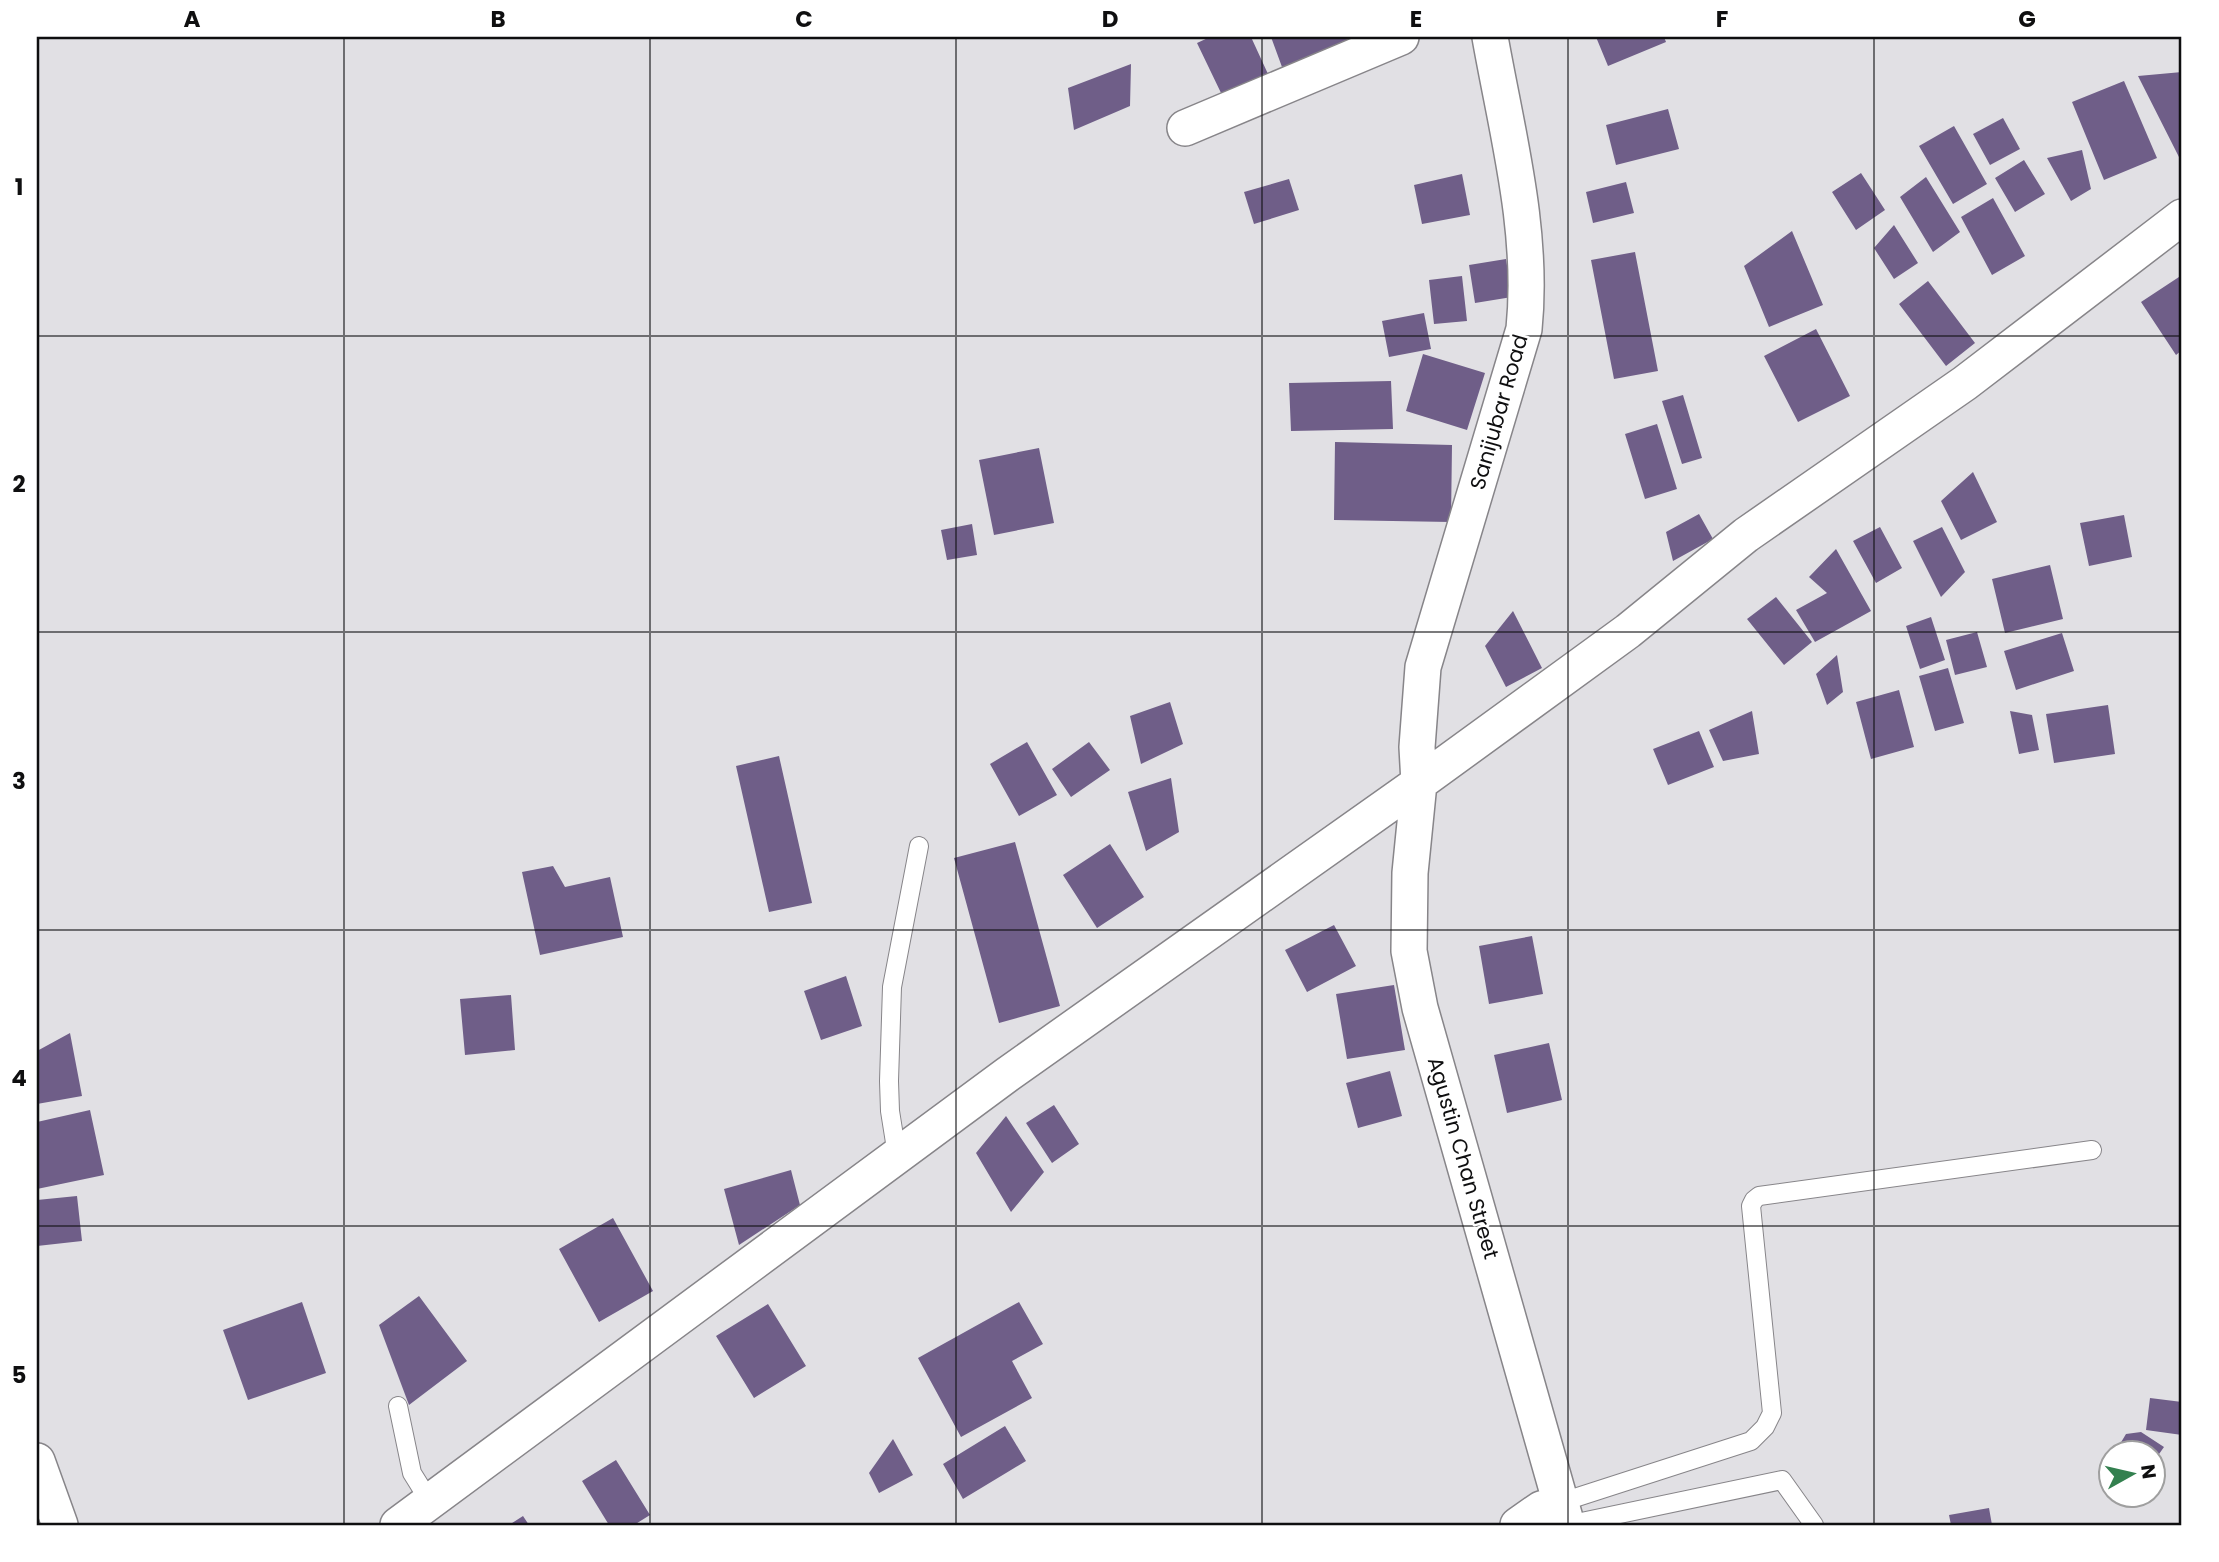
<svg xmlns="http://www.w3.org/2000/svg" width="2219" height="1562" viewBox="0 0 2219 1562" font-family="Poppins,sans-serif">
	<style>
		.building { fill: #6f5e88 }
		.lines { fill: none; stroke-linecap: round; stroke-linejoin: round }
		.service-casing { stroke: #878589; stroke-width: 20 }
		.minor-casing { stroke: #878589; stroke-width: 38 }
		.service { stroke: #fff; stroke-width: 18 }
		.minor { stroke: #fff; stroke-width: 35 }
		.grid { fill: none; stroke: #0f0f10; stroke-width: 2; stroke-opacity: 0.55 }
		.labels { text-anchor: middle; stroke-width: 5; stroke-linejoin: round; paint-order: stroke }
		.street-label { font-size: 21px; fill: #0f0f10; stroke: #fff }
		.neatline { fill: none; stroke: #0f0f10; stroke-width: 2.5 }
		.grid-label { font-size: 23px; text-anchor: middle; font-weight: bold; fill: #0f0f10 }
	</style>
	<rect width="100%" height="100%" fill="#e1e0e4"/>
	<path class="building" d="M1210,37H1251L1268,74L1222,95L1197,43Z
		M1271,37H1367L1282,67Z
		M1596,37H1664L1666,42L1608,66Z
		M1131,64L1130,106L1074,130L1068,88Z
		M2182,72V163L2138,76Z
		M2124,81L2157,158L2104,180L2072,102Z
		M1668,109L1679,149L1616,165L1606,125Z
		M2003,118L2020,149L1990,165L1973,134Z
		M1954,126L1987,184L1953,204L1919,146Z
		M2082,150L2091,189L2071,201L2047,158Z
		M2024,160L2045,194L2015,212L1995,178Z
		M1861,173L1885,210L1856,230L1832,192Z
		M1462,174L1470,215L1422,224L1414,185Z
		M1926,177L1960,232L1933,252L1900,197Z
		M1289,179L1299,210L1254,224L1244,192Z
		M1626,182L1634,213L1593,223L1586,192Z
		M1993,198L2025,256L1992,275L1961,217Z
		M1894,225L1918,263L1894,279L1874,248Z
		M1792,231L1823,305L1769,327L1744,266Z
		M1635,252L1658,371L1614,379L1591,260Z
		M1506,259L1512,297L1475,303L1469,265Z
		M2182,275V350L2176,355L2141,302Z
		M1462,276L1467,321L1434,324L1429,280Z
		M1928,281L1975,343L1946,366L1899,304Z
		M1424,313L1431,349L1389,357L1382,321Z
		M1816,329L1850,396L1798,422L1764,356Z
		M1423,354L1485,373L1467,430L1406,411Z
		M1391,381L1393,429L1291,431L1289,383Z
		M1683,395L1702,458L1682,464L1662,401Z
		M1657,424L1677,489L1645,499L1625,434Z
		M1335,442L1452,445L1451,522L1334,520Z
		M1039,448L1054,523L994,535L979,460Z
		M1973,472L1997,522L1961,540L1941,501Z
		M1699,514L1713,539L1673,561L1666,532Z
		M2124,515L2132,557L2089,566L2080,523Z
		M972,524L977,555L947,560L941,530Z
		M1880,527L1902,568L1876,583L1853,541Z
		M1942,527L1965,572L1941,597L1913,541Z
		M1836,549L1871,611L1815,642L1796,610L1827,593L1809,577Z
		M2050,565L2063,619L2005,633L1992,579Z
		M1776,597L1812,642L1784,665L1747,619Z
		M1513,611L1542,668L1506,687L1485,646Z
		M1931,617L1945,660L1920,669L1906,626Z
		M1977,632L1987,667L1955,675L1946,640Z
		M2062,633L2074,671L2016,690L2004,651Z
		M1837,655L1843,692L1827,705L1816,674Z
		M1948,668L1964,723L1935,731L1919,676Z
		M1899,690L1914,747L1871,759L1856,702Z
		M1170,702L1183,744L1141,764L1130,716Z
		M2108,705L2115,754L2054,763L2046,714Z
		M1752,711L1759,754L1723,761L1709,730Z
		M2010,711L2032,715L2039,750L2019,754Z
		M1699,731L1714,767L1668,785L1653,749Z
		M1027,742L1057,795L1019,816L990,764Z
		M1089,742L1110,770L1071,797L1052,769Z
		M779,756L812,903L769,912L736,766Z
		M1171,778L1179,832L1146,851L1128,792Z
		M1015,842L1060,1006L999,1023L954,858Z
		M1110,844L1144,897L1097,928L1063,875Z
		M553,866L565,887L610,877L623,937L540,955L522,872Z
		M1334,925L1356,966L1307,992L1285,950Z
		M1532,936L1543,994L1489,1004L1479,946Z
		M846,976L862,1026L821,1040L804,991Z
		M1394,985L1405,1050L1347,1059L1336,994Z
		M511,995L515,1050L465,1055L460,999Z
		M70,1033L82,1096L37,1104V1051Z
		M1549,1043L1562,1100L1507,1113L1494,1055Z
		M1390,1071L1402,1116L1358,1128L1346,1083Z
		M1054,1105L1079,1144L1052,1163L1026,1123Z
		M90,1110L104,1175L37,1189V1122Z
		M1006,1116L1044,1172L1011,1212L976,1153Z
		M791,1170L800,1205L739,1245L724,1189Z
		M77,1196L82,1241L37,1246V1200Z
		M613,1218L653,1291L599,1322L559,1249Z
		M419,1296L467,1361L409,1405L379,1325Z
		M302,1302L326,1373L248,1400L223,1330Z
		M1019,1302L1043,1344L1012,1361L1032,1398L961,1437L918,1358Z
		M768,1304L806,1366L754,1398L716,1336Z
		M2150,1398L2182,1402V1435L2146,1430Z
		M1005,1426L1026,1461L963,1499L943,1464Z
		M2141,1432L2164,1447L2152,1464V1454H2114L2126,1434Z
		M893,1439L913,1475L879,1493L869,1473Z
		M616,1460L650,1515L634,1525H609L582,1481Z
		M1989,1508L1992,1525H1951L1949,1515Z
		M523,1516L529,1525H509Z"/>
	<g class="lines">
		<g class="service-casing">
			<path id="service" d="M897,1155L890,1111L889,1081L892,987L919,846
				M398,1406L412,1473L430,1502
				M1562,1502L1751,1441L1765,1427L1772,1413L1751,1206L1754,1200L1759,1196L2092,1150
				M1567,1525L1782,1480L1814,1525"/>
		</g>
		<g class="minor-casing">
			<path id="minor" d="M1490,37C1507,133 1534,231 1524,329L1423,667L1417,747L1419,783L1410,873L1409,951L1420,1008L1567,1525
				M1185,128L1401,37
				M37,1461L60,1525
				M398,1525L1008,1074L1419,783L1628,631L1746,535L1965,383L2182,217
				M1518,1525L1541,1509L1562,1502"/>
		</g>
		<use href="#service" class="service"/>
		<use href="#minor" class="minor"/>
	</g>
	<path class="grid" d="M344,37V1525M650,37V1525M956,37V1525M1262,37V1525M1568,37V1525M1874,37V1525M37,336H2182M37,632H2182M37,930H2182M37,1226H2182"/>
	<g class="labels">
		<g class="street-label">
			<text transform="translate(1499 412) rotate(-74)" y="7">Sanijubar Road</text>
			<text transform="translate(1463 1158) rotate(74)" y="7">Agustin Chan Street</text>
		</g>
	</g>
	<rect width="2219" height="1562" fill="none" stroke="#ffffff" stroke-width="77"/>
	<g transform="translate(2132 1474) rotate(82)"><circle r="33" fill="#ffffff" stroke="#9f9f9f" stroke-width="2"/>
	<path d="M0-5L12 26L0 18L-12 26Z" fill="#33804f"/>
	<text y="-10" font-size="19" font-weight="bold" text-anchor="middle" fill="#0f0f10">N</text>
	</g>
	<rect x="38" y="38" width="2142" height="1486" class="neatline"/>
	<g class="grid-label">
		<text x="192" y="27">A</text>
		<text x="498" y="27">B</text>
		<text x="804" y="27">C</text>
		<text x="1110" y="27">D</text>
		<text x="1416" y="27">E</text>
		<text x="1722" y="27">F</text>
		<text x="2027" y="27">G</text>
		<text x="19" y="195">1</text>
		<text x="19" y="492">2</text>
		<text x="19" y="789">3</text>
		<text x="19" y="1086">4</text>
		<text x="19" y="1383">5</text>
	</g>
</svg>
